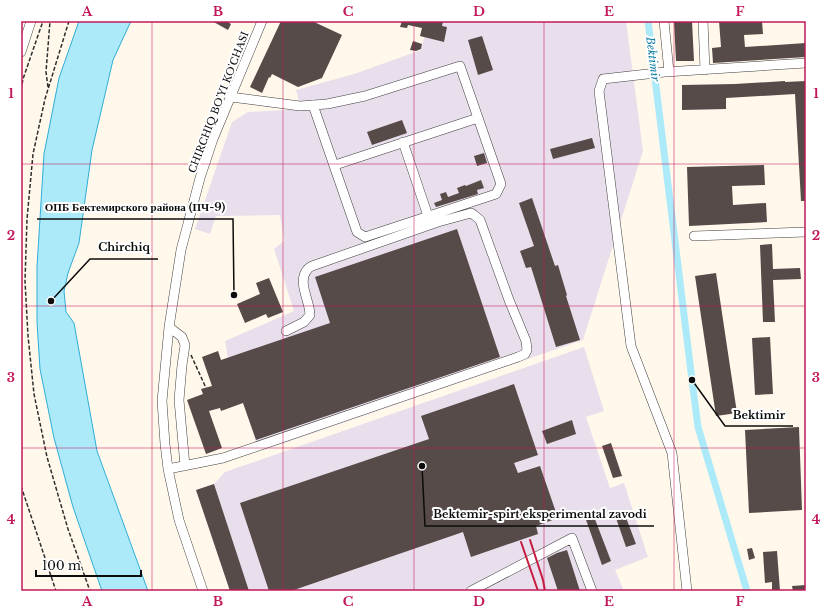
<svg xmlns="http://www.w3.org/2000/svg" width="827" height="612" viewBox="0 0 827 612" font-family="'Libre Baskerville',serif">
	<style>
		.industrial { fill: #e9dfec }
		.water { fill: #aceafa; stroke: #2faed6 }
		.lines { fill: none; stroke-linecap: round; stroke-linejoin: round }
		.canal { stroke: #aceafa; stroke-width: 7 }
		.building { fill: #564b48 }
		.minor-casing { stroke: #3f3f3f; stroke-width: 10 }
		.path { stroke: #2e2e2e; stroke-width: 1.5; stroke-dasharray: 4 2; stroke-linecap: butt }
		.minor { stroke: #fff; stroke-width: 9 }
		.rail { stroke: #c51c3f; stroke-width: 2 }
		.grid { fill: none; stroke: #c2185b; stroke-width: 1; stroke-opacity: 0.55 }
		.labels { text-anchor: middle; stroke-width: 4; stroke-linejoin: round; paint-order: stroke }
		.street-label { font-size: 10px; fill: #0c0c0c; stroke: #fff }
		.water-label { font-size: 11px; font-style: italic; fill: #0e7ca5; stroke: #fff }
		.leader { fill: none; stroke: #0c0c0c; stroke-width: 1.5 }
		.callout-dot { fill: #0c0c0c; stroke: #fff; stroke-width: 1.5 }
		.callout-label { font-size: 11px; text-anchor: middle; font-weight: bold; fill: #0c0c0c; stroke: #fff; stroke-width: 4; stroke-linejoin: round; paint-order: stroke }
		.neatline { fill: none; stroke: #c2185b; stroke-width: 1.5 }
		.grid-label { font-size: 13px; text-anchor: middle; font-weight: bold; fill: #c2185b }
	</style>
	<rect width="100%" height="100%" fill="#fff8eb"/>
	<path class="industrial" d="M428,21H626L643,151L583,340L264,450L256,441L228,358L225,341L294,311L274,249L284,241L280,215L216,216L210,234L195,229L232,122L248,112L301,109L296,90L354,74L421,50Z
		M584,347L604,411L586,417L610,488L624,483L648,557L615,570L624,591H230L196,490L214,484L225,472Z"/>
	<path class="water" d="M79,21H131L113,60L92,150L79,243L68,273L64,291L66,312L74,323L97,451L148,591H102L73,507L54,438L40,369L37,322V267L44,154L59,78Z"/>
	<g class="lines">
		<path class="canal" d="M648,21L692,380L698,427L747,591"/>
	</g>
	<path class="building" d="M212,21H226L231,24L228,30Z
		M281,21H312L342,35L322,78L298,87L272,74L270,78L269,77L262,93L250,87Z
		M402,21H443L442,26L447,27L444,42L420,36L422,28L408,25L407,28L400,27Z
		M674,21H692L694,61H676Z
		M719,21H762L763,34L744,35L745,47L806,43V57L713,63L712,48L721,47Z
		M482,36L493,70L478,75L468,40Z
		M413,41L422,44L421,49L416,51L410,50Z
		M785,81V82L806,81V201H801L795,94L726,98V109L682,110V85L735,84Z
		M402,120L407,133L372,145L367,132Z
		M592,138L595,148L553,159L550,149Z
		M484,153L487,163L477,166L474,156Z
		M764,165L765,185L732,186L733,205L766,203L767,222L689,226L687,167Z
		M481,180L484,188L477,190L478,194L436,207L434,203L442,200L440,194L446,192L448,197L459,193L457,188L465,185L466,186Z
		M532,198L555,266L558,265L567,295L566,296L580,340L556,347L531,267L526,268L520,251L534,246L519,203Z
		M457,229L500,357L256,440L243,403L221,411L220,408L209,411L222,448L206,454L187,400L203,394L201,389L212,386L202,357L218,351L221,360L330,323L315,277Z
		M772,244L773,269L800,268L801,279L773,280L775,322H763L760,245Z
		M716,273L737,413L716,416L695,276Z
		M269,278L283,312L268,318L266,314L245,323L237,304L260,294L256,283Z
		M770,337L773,394L755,395L752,338Z
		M514,384L538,455L514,463L518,473L540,466L558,518L536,526L538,534L471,557L463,532L291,591H269L240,503L429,439L421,416Z
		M572,420L576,434L547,444L542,431Z
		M799,427L802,510L749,513L745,430Z
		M611,443L622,476L613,478L602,446Z
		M214,484L249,591H230L196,490Z
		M593,514L611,561L602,565L585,517Z
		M625,515L636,544L626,547L616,518Z
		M752,548L755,558L749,560L747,549Z
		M567,550L580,591H558L547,558L557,553Z
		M777,551L780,591H772V582L765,583L763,552Z
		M806,585V591H793L792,586Z"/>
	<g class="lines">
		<g class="minor-casing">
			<path id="minor" d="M664,21L669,72
				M703,21L705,70
				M21,52L31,21
				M231,97L300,106L327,104L365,96L460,66L501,184L496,194L365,237L357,232L313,105
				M403,142L428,216
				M335,165L478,118
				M694,236L806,232
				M169,327L182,337L185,345L182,365L179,400L185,466
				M168,469L223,458L518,357L525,354L527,350L526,341L509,300L480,220L474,215L471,213L438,222L312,266C310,267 308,268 307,270C297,282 310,301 310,315L304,322L286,331
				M203,591L179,520L168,469L165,444L162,401L169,327L181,250L200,178L213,139L262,21
				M471,591L572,538L592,591
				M687,591L672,453L631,346L599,91L603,79L665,72L806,63"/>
		</g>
		<path class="path" d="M69,21L45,99L33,154L27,219L25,281L28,336L34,394L47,457L68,529L90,591
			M48,87L46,72L50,21
			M21,90L23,79L43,21
			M191,355L206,388
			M21,486L56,591"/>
		<use href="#minor" class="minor"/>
		<path class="rail" d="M530,540L543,580L545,591
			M521,542L538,591"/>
	</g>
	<path class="grid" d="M152,21V591M283,21V591M414,21V591M544,21V591M674,21V591M21,164H806M21,306H806M21,448H806"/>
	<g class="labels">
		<g class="street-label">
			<text transform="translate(218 102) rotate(-69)" y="4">CHIRCHIQ BO'YI KO'CHASI</text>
		</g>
		<g class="water-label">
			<text transform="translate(653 59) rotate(83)" y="4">Bektimir</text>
		</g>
	</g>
	<path class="leader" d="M234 295L233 219H37M51 301L90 259H158M692 380L725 426H793M422 466L425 526H654"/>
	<g class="callout-dot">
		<circle cx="234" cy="295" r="4"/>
		<circle cx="51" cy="301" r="4"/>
		<circle cx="692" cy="380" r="4"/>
		<circle cx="422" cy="466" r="4"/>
	</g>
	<g class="callout-label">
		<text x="135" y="211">ОПБ Бектемирского района (ПЧ-9)</text>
		<text x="124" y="251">Chirchiq</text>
		<text x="759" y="419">Bektimir</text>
		<text x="540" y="518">Bektemir-spirt eksperimental zavodi</text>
	</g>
	<rect width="827" height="612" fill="none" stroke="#ffffff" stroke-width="44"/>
	<path d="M36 570v6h105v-6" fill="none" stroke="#0c0c0c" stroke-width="2"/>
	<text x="42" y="570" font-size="12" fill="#0c0c0c" stroke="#ffffff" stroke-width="3" paint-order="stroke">100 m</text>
	<rect x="22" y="22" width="783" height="568" class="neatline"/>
	<g class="grid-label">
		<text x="87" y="16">A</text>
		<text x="218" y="16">B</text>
		<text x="348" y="16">C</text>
		<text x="479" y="16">D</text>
		<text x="609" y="16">E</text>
		<text x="740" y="16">F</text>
		<text x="11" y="98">1</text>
		<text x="816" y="98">1</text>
		<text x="11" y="240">2</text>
		<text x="816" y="240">2</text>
		<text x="11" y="382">3</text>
		<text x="816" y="382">3</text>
		<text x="11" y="524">4</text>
		<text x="816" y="524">4</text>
		<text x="87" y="606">A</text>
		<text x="218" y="606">B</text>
		<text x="348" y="606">C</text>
		<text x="479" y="606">D</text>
		<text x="609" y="606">E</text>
		<text x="740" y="606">F</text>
	</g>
</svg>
